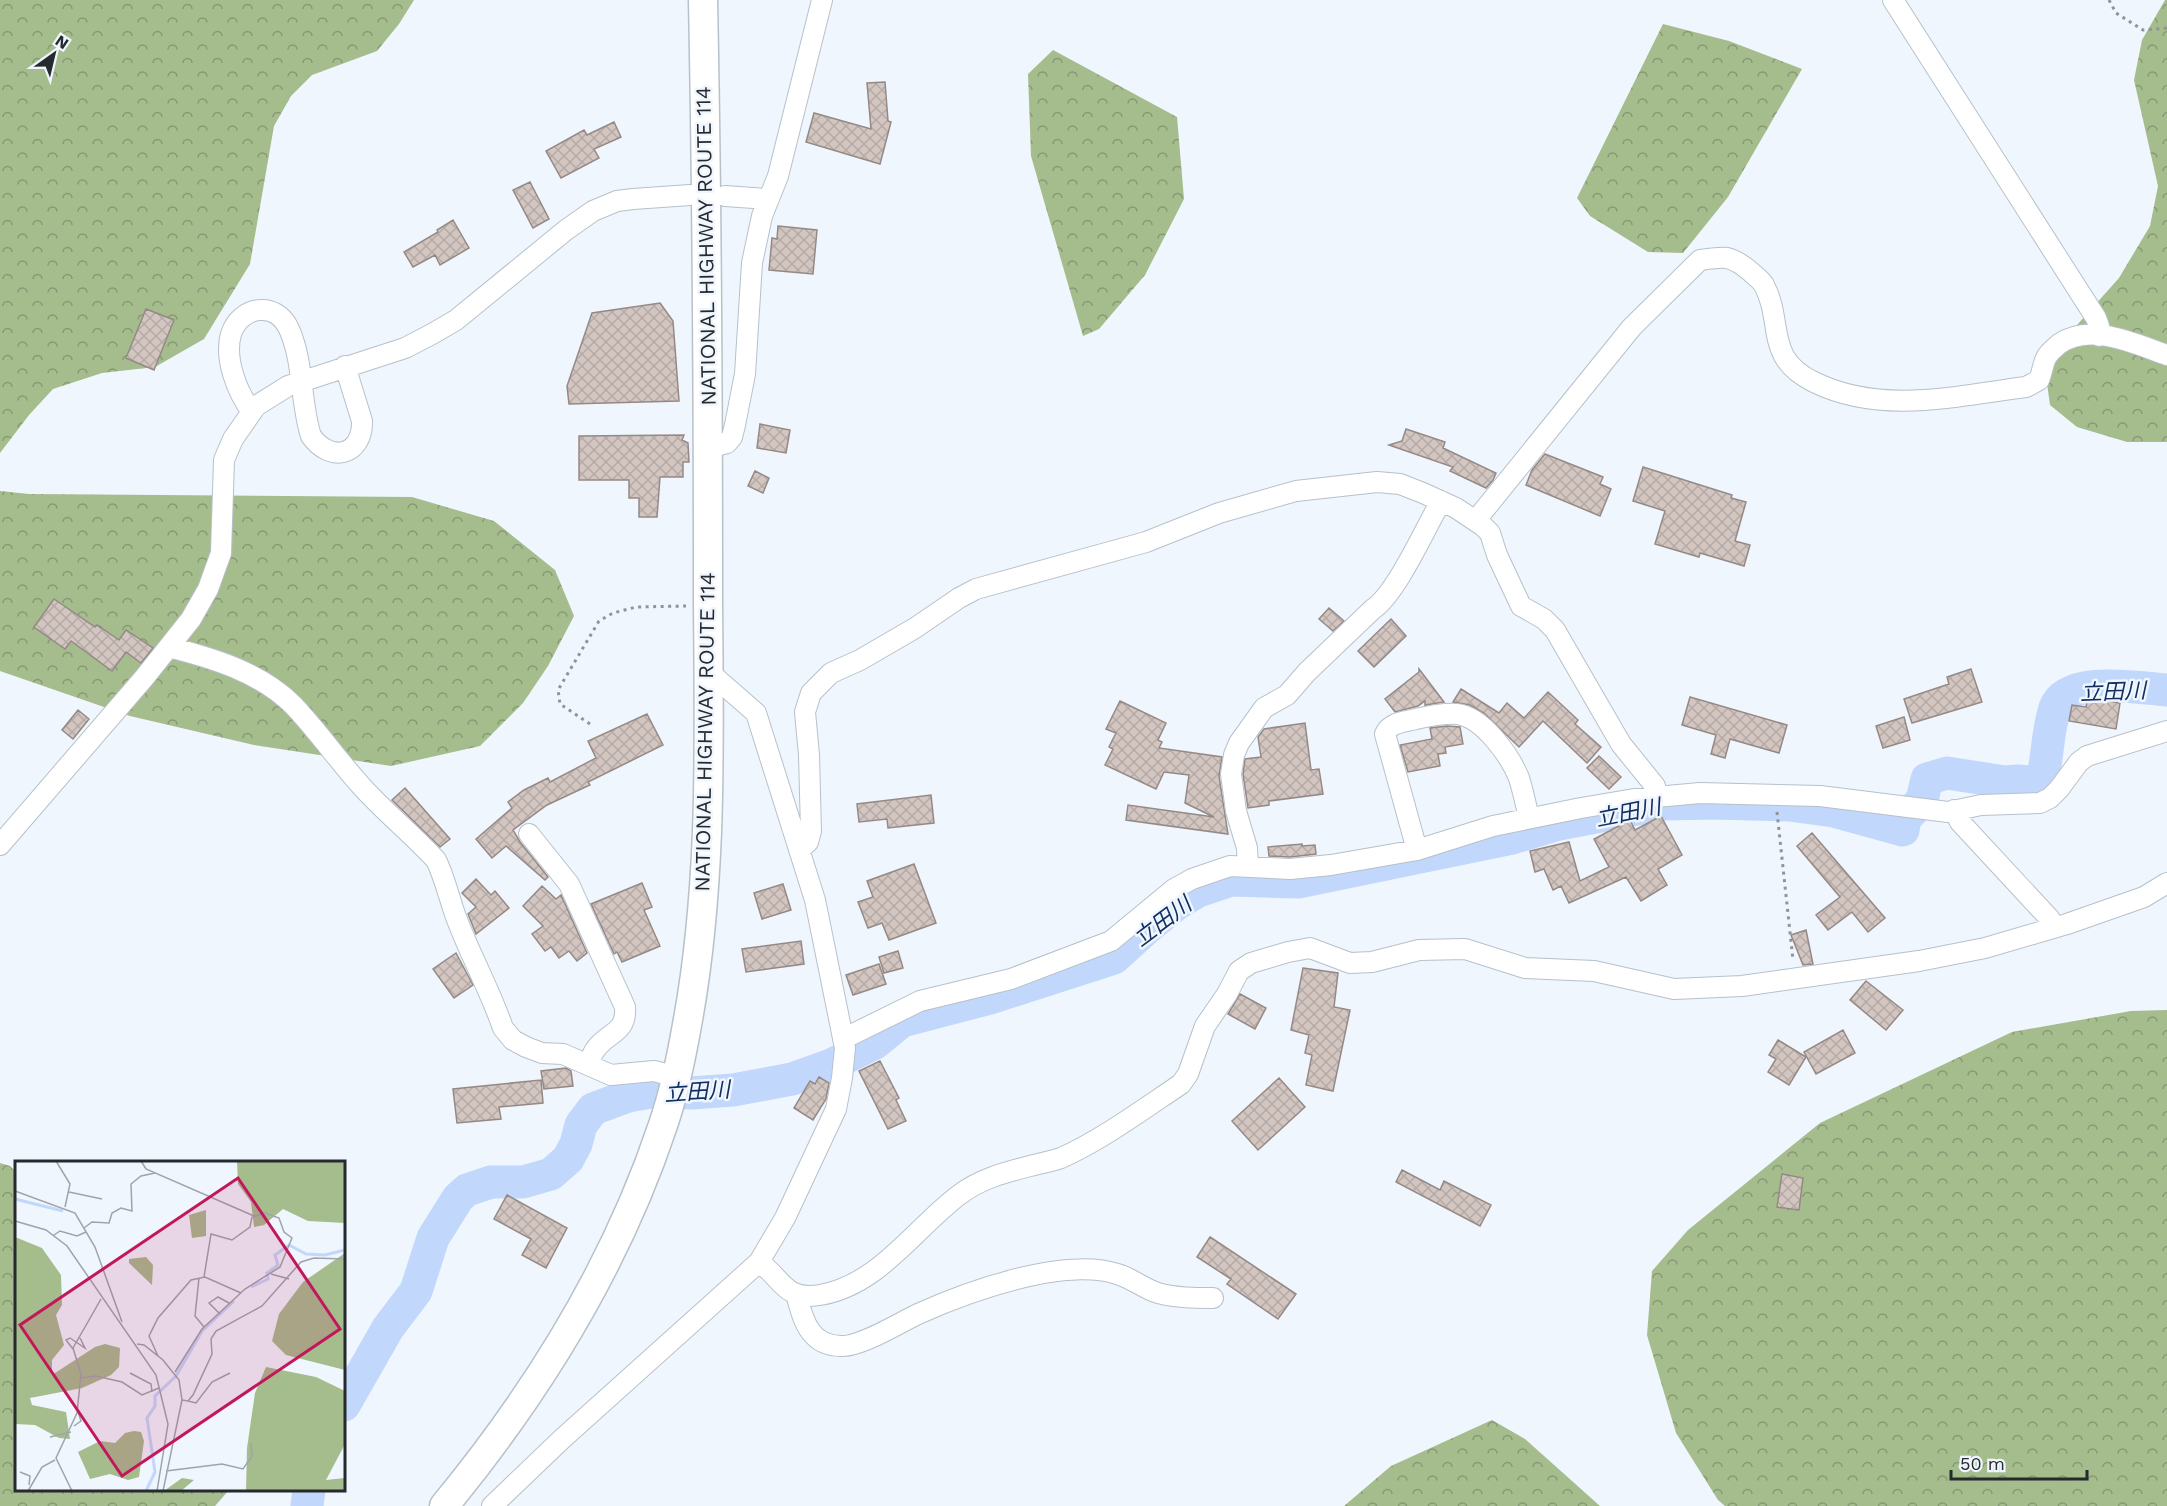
<svg xmlns="http://www.w3.org/2000/svg" width="2167" height="1506" viewBox="0 0 2167 1506" font-family="'Work Sans','Noto Sans JP',sans-serif">
	<style>
		.forest { fill: url(#forest-crowns) }
		.lines { fill: none; stroke-linecap: round; stroke-linejoin: round }
		.river { stroke: #c2d7fc; stroke-width: 33 }
		.building { fill: url(#building-cross-hatch); stroke: #958985; stroke-width: 1.5 }
		.minor-casing { stroke: #b7c1c9; stroke-width: 22 }
		.highway-casing { stroke: #b7c1c9; stroke-width: 31 }
		.path { stroke: #8f949a; stroke-width: 3; stroke-dasharray: 3 4.5; stroke-linecap: butt }
		.minor { stroke: #fff; stroke-width: 20 }
		.highway { stroke: #fff; stroke-width: 28 }
		.labels { text-anchor: middle; stroke-width: 5; stroke-linejoin: round; paint-order: stroke }
		.street-label { font-size: 21px; fill: #26292d; stroke: #eff6fd }
		.water-label { font-size: 22px; font-style: italic; fill: #122e63; stroke: #eff6fd }
		.inset-river { fill: none; stroke: #c2d7fc; stroke-width: 3 }
		.inset-road { fill: none; stroke: #9fa4aa; stroke-width: 1.5 }
		.view { fill: #c2185b; fill-opacity: 0.15; stroke: #c2185b; stroke-width: 3 }
		.inset-edge { fill: none; stroke: #26292d; stroke-width: 3 }
	</style>
	<defs>
		<pattern id="forest-crowns" width="20" height="18" patternUnits="userSpaceOnUse" patternTransform="scale(1.5)"><rect width="20" height="18" fill="#a5bc8d"/><path d="M2 6a3 3 0 1 1 6 0M12 15a3 3 0 1 1 6 0" fill="none" stroke="#869974"/></pattern>
		<pattern id="building-cross-hatch" width="8" height="8" patternUnits="userSpaceOnUse" patternTransform="scale(1.5)"><rect width="8" height="8" fill="#d3c6c1"/><path d="M0 0l8 8M0 8l8-8" fill="none" stroke="#b5aaa6"/></pattern>
	</defs>
	<rect width="100%" height="100%" fill="#eff6fd"/>
	<path class="forest" d="M0,0H414L399,24L377,51L312,75L291,96L274,126L250,264L204,339L155,367L102,373L53,389L29,415L0,453Z
		M2165,0H2167V442H2127L2077,427L2050,405L2046,376L2077,325L2119,278L2150,226L2158,186L2134,80L2142,40Z
		M1663,24L1729,41L1802,69L1728,197L1683,253L1648,252L1590,216L1577,198Z
		M1053,50L1177,117L1184,199L1145,275L1099,329L1083,336L1031,156L1028,74Z
		M0,491L29,494L412,497L494,521L555,570L574,616L548,666L523,703L480,746L391,766L254,745L130,716L0,671Z
		M2167,1010V1506H1725L1718,1500L1676,1433L1647,1335L1652,1271L1688,1230L1820,1123L2012,1032L2131,1011Z
		M0,1163L10,1166L16,1172V1490H229L215,1506H0Z
		M1492,1420L1525,1439L1600,1506H1344L1391,1466Z"/>
	<g class="lines">
		<path class="river" d="M344,1405L388,1328L416,1291L433,1238L458,1198L467,1190L491,1182H523L551,1174L568,1159L576,1144L581,1125L593,1109L628,1096L651,1092L691,1093L733,1090L792,1079L831,1065L875,1043L902,1021L990,998L1114,958L1147,928L1178,903L1198,891L1231,880L1298,882L1512,838L1559,824L1664,804L1713,803L1789,805L1834,811L1903,830L1905,819L1922,800L1927,779L1947,773L2005,782L2018,781L2037,783L2042,781C2048,757 2047,732 2055,708C2067,675 2139,688 2167,690
			M307,1506L309,1490"/>
	</g>
	<path class="building" d="M885,82L888,121L891,122L880,164L806,142L814,113L871,129L867,83Z
		M614,122L621,137L594,149L599,158L561,178L546,151L584,130L587,135Z
		M530,182L549,219L533,228L513,190Z
		M453,220L469,248L440,265L435,255L413,267L404,252L438,232L437,230Z
		M778,226L817,230L813,274L769,270L772,238L777,239Z
		M660,303L673,321L679,401L569,404L567,386L592,313Z
		M146,309L174,320L154,370L126,358Z
		M760,424L790,430L786,453L757,448Z
		M1406,429L1445,442L1443,448L1496,473L1493,480L1486,488L1450,471L1453,467L1389,445L1402,441Z
		M684,435L682,440L688,443L689,462H683V477H660L657,517H639V498H629V480H579V436Z
		M1545,454L1603,477L1600,484L1611,489L1600,516L1526,485L1532,470Z
		M1643,467L1732,495L1731,498L1746,502L1735,541L1750,545L1744,566L1700,553L1699,557L1655,544L1665,511L1633,501Z
		M755,471L769,478L763,493L748,486Z
		M54,599L95,627L97,625L119,640L126,630L153,648L141,663L126,652L112,671L71,641L65,649L34,627Z
		M1329,608L1344,621L1333,631L1319,619Z
		M1391,619L1406,636L1374,667L1358,651Z
		M1419,669L1444,702L1425,705V701L1418,706L1395,712L1385,699L1419,672Z
		M1971,669L1982,702L1912,723L1904,699L1949,684L1947,677Z
		M1461,689L1499,713L1507,703L1524,718L1548,692L1578,720L1575,724L1601,747L1587,763L1543,721L1519,747L1484,713L1470,705L1453,702Z
		M1690,697L1787,725L1779,753L1730,739L1725,758L1711,754L1716,735L1682,725Z
		M2088,697L2120,703L2116,729L2069,721L2072,705L2086,707Z
		M1120,701L1166,723L1158,740L1162,742L1159,748L1222,757L1219,776L1228,834L1126,820L1128,805L1214,817L1185,803L1189,775L1164,772L1156,789L1105,765L1113,749L1109,747L1116,733L1106,729Z
		M78,710L89,719L73,739L62,730Z
		M647,714L663,745L588,782L590,785L547,805L513,830L520,842L548,877L545,880L506,846L492,858L476,839L512,808L508,802L524,790L548,778L550,782L596,758L588,741Z
		M1904,717L1910,740L1883,748L1876,726Z
		M1305,723L1311,770L1319,769L1323,794L1269,801V805L1248,808L1243,774L1245,759L1261,757L1258,737L1264,729Z
		M1447,726L1460,727L1463,744L1445,747L1446,753L1438,754L1440,766L1408,772L1400,745L1432,739L1430,728Z
		M1599,756L1621,777L1609,789L1587,768Z
		M405,788L450,839L440,847L392,800Z
		M931,795L934,823L888,828L887,819L859,822L857,804Z
		M1661,816L1682,855L1658,869L1667,885L1641,901L1626,877L1569,903L1561,886L1553,890L1544,869L1535,872L1530,851L1569,842L1580,881L1609,867L1594,839L1630,820L1635,830Z
		M1812,833L1885,918L1868,932L1852,912L1828,930L1816,915L1840,897L1797,846Z
		M1302,844V846L1315,845L1316,854L1290,857L1269,856L1268,847Z
		M914,864L936,923L889,940L882,923L868,928L858,902L873,897L867,881Z
		M476,879L491,895L495,891L509,908L476,934L468,914L476,907L462,893Z
		M642,883L652,907L644,910L660,946L622,962L617,952L614,954L591,904Z
		M783,884L791,910L762,919L754,893Z
		M542,886L556,899L561,895L587,953L577,961L569,951L559,958L551,947L545,951L532,934L543,926L523,906Z
		M1806,930L1813,964L1803,965L1791,935Z
		M801,941L804,964L746,972L742,949Z
		M898,951L903,968L884,973L879,957Z
		M456,953L473,985L454,998L433,969Z
		M879,964L886,984L853,995L846,975Z
		M1303,968L1338,973L1334,1007L1350,1010L1333,1091L1306,1085L1312,1055L1305,1053L1309,1035L1291,1030Z
		M1866,981L1903,1010L1886,1030L1850,1000Z
		M1240,994L1266,1008L1255,1029L1228,1014Z
		M1843,1030L1855,1053L1816,1074L1804,1052Z
		M1778,1040L1806,1057L1789,1085L1768,1072L1776,1059L1769,1055Z
		M880,1061L899,1098L896,1100L906,1121L888,1129L859,1071Z
		M566,1068L571,1071L573,1086L544,1089L541,1071Z
		M819,1077L829,1083L826,1099L813,1120L794,1108L810,1081L815,1084Z
		M1279,1078L1305,1107L1258,1150L1232,1121Z
		M541,1080L543,1103L499,1107L501,1119L457,1123L453,1089Z
		M1402,1170L1440,1190L1444,1181L1491,1205L1480,1226L1396,1182Z
		M1782,1174L1803,1178L1799,1210L1777,1207Z
		M507,1195L567,1228L546,1268L522,1255L531,1239L494,1219Z
		M1210,1237L1296,1294L1278,1319L1227,1284L1231,1279L1197,1257Z"/>
	<g class="lines">
		<g class="minor-casing">
			<path id="minor" d="M1893,0L2096,318L2099,326V336
				M725,196L768,199
				M252,412C237,392 224,359 231,334C240,306 276,300 289,329C304,362 300,402 311,436C331,464 363,455 362,421L345,366
				M708,448L727,443L732,437L735,425L745,374L752,263L762,216L778,176L822,0
				M1476,520L1632,327L1700,260C1708,259 1719,257 1727,258C1736,260 1744,266 1751,272C1755,276 1761,280 1764,285C1784,323 1764,358 1814,382C1881,415 1956,396 2026,387L2039,380C2042,373 2043,364 2046,358C2049,352 2055,348 2059,344C2091,322 2135,344 2167,355
				M169,647C212,658 260,672 293,705C318,731 339,762 364,789C387,814 413,835 436,860C445,878 449,898 456,917C470,955 490,990 503,1028L513,1040L526,1047L542,1053L563,1054L611,1075L654,1071L677,1077
				M1954,810L1960,822L2049,918L2055,927
				M529,834L569,884L625,1007C627,1034 607,1032 595,1050C592,1054 591,1060 589,1064
				M0,845L144,678L191,619L208,589L221,553L224,460L233,439L256,406L288,386L405,348L432,334L456,320L566,230L593,211L617,201L633,199L690,195
				M799,850L808,842L811,831L809,755L805,712L811,693L831,673L860,660L915,628L959,598L976,589L1146,542L1219,513L1296,491L1377,482L1400,484L1423,493L1456,508L1483,526L1490,533L1497,555L1521,606L1544,619L1555,630L1621,744L1655,786L1656,797
				M1417,850L1385,734C1390,722 1405,722 1416,719C1430,716 1443,713 1457,714C1483,717 1510,756 1519,778C1523,791 1526,805 1529,818
				M1248,866L1247,848L1236,811L1231,774L1234,755L1239,743L1264,708L1287,695L1307,672L1373,609C1396,594 1426,527 1441,501
				M843,1039L920,1001L1011,979L1111,941L1174,889L1192,879L1230,866L1290,869L1331,865L1417,850L1493,826L1581,808L1634,799L1700,793L1820,796L1948,812L1981,805L2040,803L2050,798L2059,789L2079,762L2087,756L2167,731
				M759,1262C782,1278 784,1301 820,1295C879,1285 914,1229 959,1195C981,1178 1007,1172 1034,1165C1043,1163 1052,1161 1061,1158C1100,1141 1145,1108 1181,1084L1188,1074L1205,1026L1227,994L1239,971L1251,963L1288,952L1310,948L1350,963L1372,962L1419,950L1465,949L1525,968L1594,971L1674,989L1742,986L1919,961L1985,948L2067,924L2144,897L2167,883
				M796,1294C803,1319 809,1347 843,1346C862,1346 899,1323 918,1314C958,1296 1001,1281 1044,1273C1066,1269 1096,1267 1117,1274C1132,1278 1144,1289 1158,1293C1176,1298 1195,1298 1213,1298
				M492,1506L562,1439L759,1262L785,1218L836,1109L842,1078L845,1048L815,900L756,713L709,672"/>
		</g>
		<g class="highway-casing">
			<path id="highway" d="M444,1506C538,1392 616,1266 663,1125C674,1093 681,1059 687,1025C713,885 709,742 708,600C708,400 707,200 703,0"/>
		</g>
		<path class="path" d="M2109,0L2116,13L2143,30L2167,28
			M590,724L560,704L558,690L599,621L613,613L636,607L686,606
			M1777,812L1793,960"/>
		<use href="#minor" class="minor"/>
		<use href="#highway" class="highway"/>
	</g>
	<g class="labels">
		<g class="street-label">
			<text transform="translate(706 246) rotate(-91)" y="7">NATIONAL HIGHWAY ROUTE 114</text>
			<text transform="translate(705 732) rotate(-89)" y="7">NATIONAL HIGHWAY ROUTE 114</text>
		</g>
		<g class="water-label">
			<text transform="translate(2113 691) rotate(-2)" y="8">立田川</text>
			<text transform="translate(1628 812) rotate(-11)" y="8">立田川</text>
			<text transform="translate(1162 921) rotate(-37)" y="8">立田川</text>
			<text transform="translate(697 1091) rotate(-4)" y="8">立田川</text>
		</g>
	</g>
	<g transform="translate(15 1161)">
		<rect width="330" height="330" fill="#eff6fd"/>
		<path d="M222,0H330V62L293,60L268,48L249,64L239,66L236,41L223,23ZM191,49V75L177,77L174,54ZM0,76L27,87L46,114L47,144L41,154L49,184L37,199V214L80,186L90,183L105,187L104,206L96,214L67,227L15,237L17,244L51,251L55,278L44,277L20,264L0,263ZM330,92V209L271,194L257,180L264,153L288,121ZM131,96L138,104L137,124L114,102V98ZM251,206L301,216L330,230V283L311,319L330,317V330H231L232,287L240,232ZM119,270L126,271L129,280L124,316L113,319L95,313L75,318L63,291L85,280L100,282L110,272ZM167,317L179,319L166,330H149Z" fill="#a5bc8d"/>
		<path class="inset-river" d="M0,38L48,50M236,126L253,118L252,112L263,104L260,94L274,84L291,93L310,94L330,89M131,330L140,311L132,257L140,245V235L161,215L187,170L219,140"/>
		<path class="inset-road" d="M41,0L55,23L50,46M126,0L131,8L239,55M0,30L60,52L80,86L107,161M54,31L87,38M0,60L31,69L52,85L141,214L153,263L142,330M69,67L77,61L94,62L97,52L106,47L117,50L116,23L126,15L140,12M39,74L45,70L62,75L71,71M256,113L274,118M184,117L180,155L189,166M205,153L194,142L203,136L214,142M122,183L129,184L148,199L164,219L167,239L148,330M58,188L51,179L55,177L70,187L65,177M143,195L134,175L143,157L176,119L190,116L226,132M160,211L187,168L230,128L265,106L277,77L269,71L264,57L250,52L237,56L235,66L217,79L196,73L189,116M115,212L136,223L137,231M66,217L81,215L107,221L127,234L144,227M167,239L173,240L178,234L197,193L196,178L201,170L247,145L286,101L299,97L330,98M173,240L181,242L197,221L215,212M59,265L66,260L63,251M35,276L56,271M151,310L207,303L228,308L237,295L236,282M5,311L15,315L14,324M13,330L27,306L40,299M57,330L41,297L62,252L66,213L58,187L86,138"/>
		<path class="view" d="M223,17L325,168L107,315L5,164Z"/>
		<rect width="330" height="330" class="inset-edge"/>
	</g>
	<g transform="translate(54 54) rotate(34)" stroke="#eff6fd" stroke-width="4.5" paint-order="stroke">
	<path d="M0-4.5L10 22L0 15L-10 22Z" fill="#26292d"/>
	<text y="-9" font-size="16" font-weight="bold" text-anchor="middle" fill="#26292d">N</text>
	</g>
	<path d="M1951 1470v9h136v-9" fill="none" stroke="#26292d" stroke-width="3"/>
	<text x="1960" y="1470" font-size="18" fill="#26292d" stroke="#eff6fd" stroke-width="4.5" paint-order="stroke">50 m</text>
</svg>
